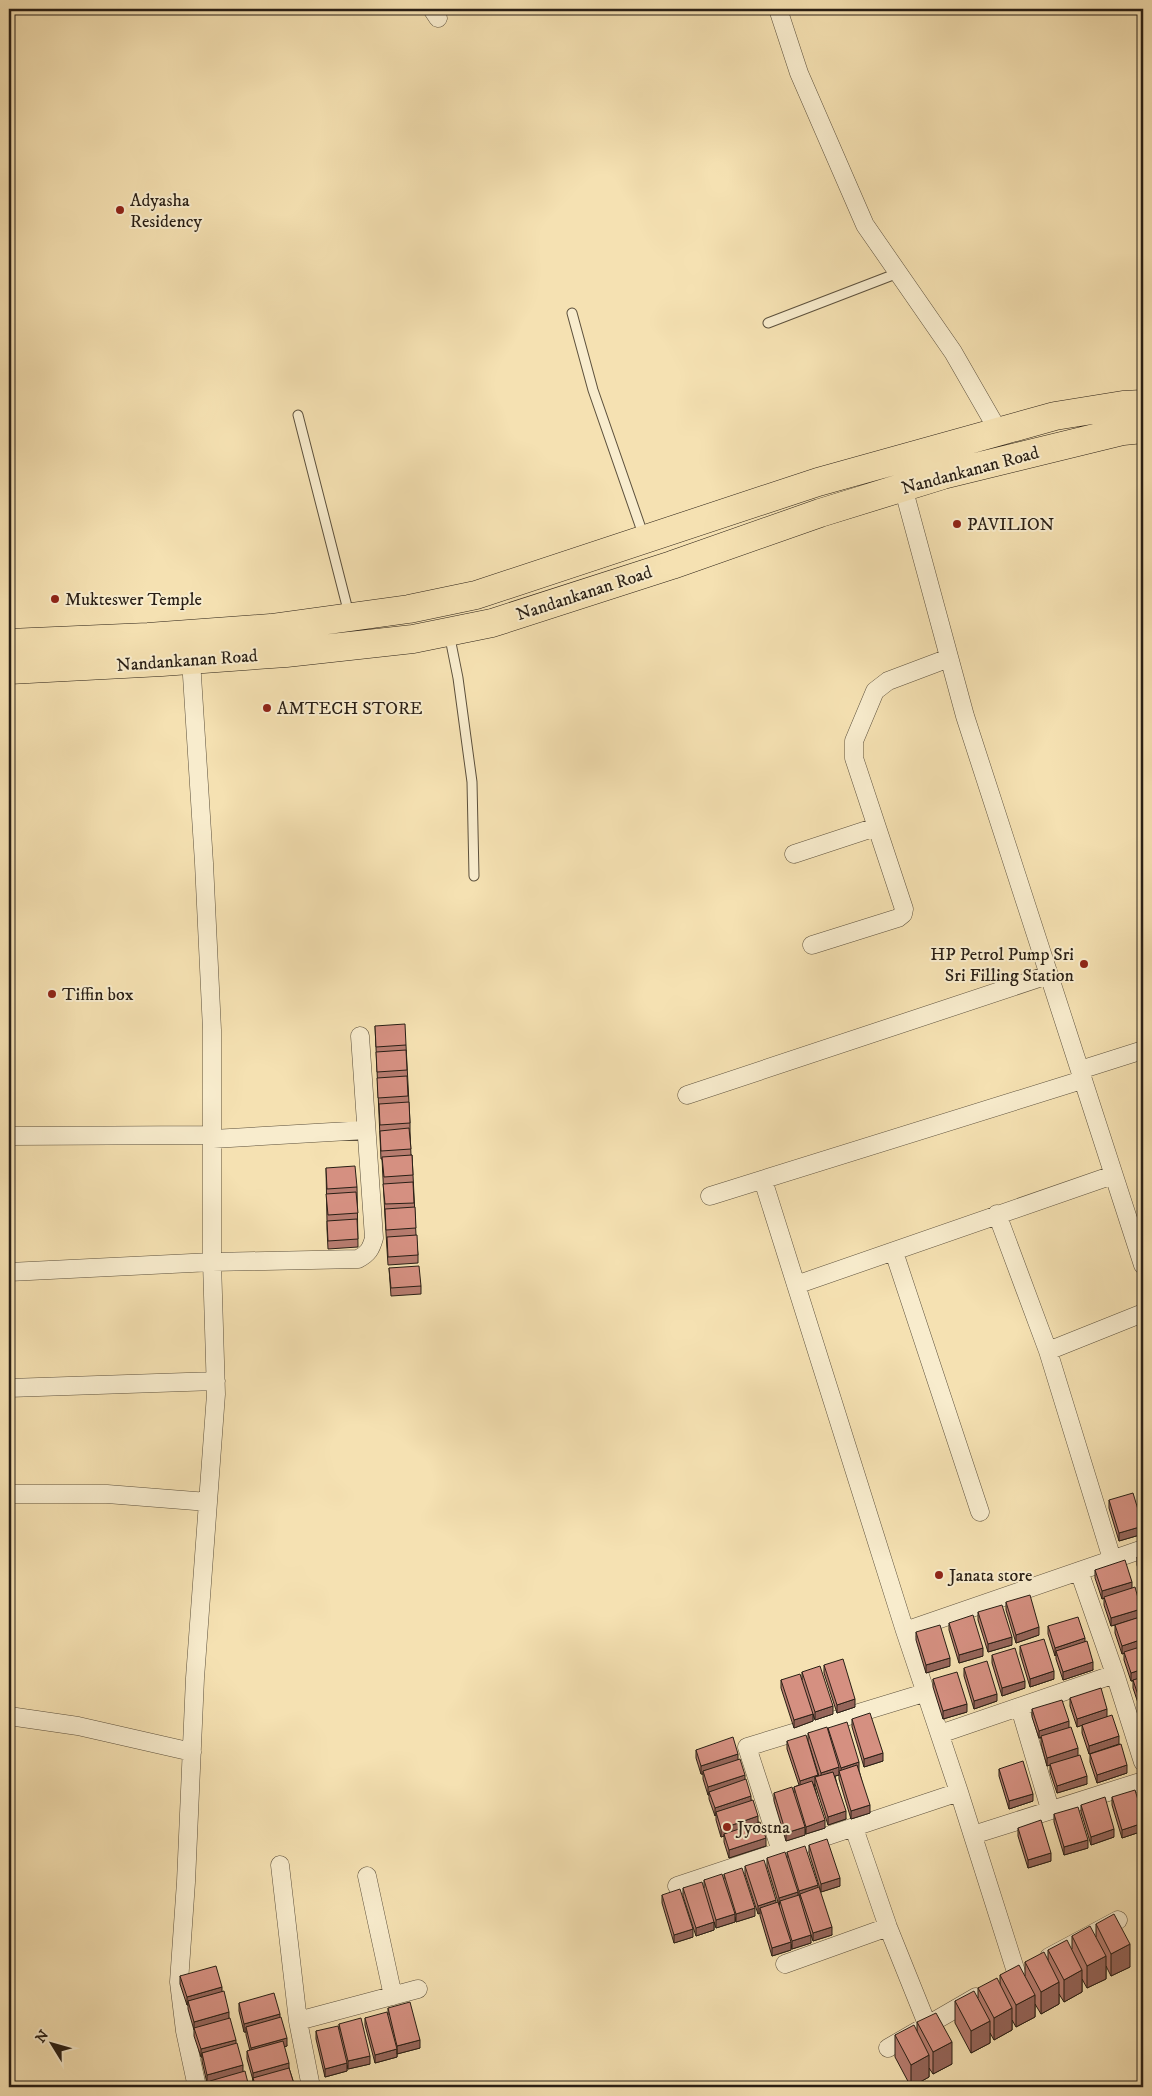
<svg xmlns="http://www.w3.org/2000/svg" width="1152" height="2096" viewBox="0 0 1152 2096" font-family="'IM FELL DW Pica',serif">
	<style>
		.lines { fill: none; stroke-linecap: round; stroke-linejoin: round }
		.service-casing { stroke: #5c503c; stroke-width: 11 }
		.minor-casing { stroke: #5c503c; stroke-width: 19 }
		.primary-casing { stroke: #291f15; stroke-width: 29 }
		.service { stroke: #f8eccd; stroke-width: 9 }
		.minor { stroke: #f8eccd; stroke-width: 18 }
		.primary { stroke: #f5e1b2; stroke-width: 28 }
		.wall { fill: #b77c6f; stroke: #291f15 }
		.shaded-wall { fill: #95655a; stroke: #291f15 }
		.building { fill: #d59081; stroke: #291f15 }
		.poi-dot { fill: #8f2418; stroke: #f8eccd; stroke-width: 2 }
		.labels { text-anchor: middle; stroke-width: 4; stroke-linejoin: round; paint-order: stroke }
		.poi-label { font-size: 18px; fill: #291f15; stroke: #f8eccd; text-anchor: start }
		.street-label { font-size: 18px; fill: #291f15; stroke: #f8eccd }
	</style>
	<rect width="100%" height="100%" fill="#f5e1b2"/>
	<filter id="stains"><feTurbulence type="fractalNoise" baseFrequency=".004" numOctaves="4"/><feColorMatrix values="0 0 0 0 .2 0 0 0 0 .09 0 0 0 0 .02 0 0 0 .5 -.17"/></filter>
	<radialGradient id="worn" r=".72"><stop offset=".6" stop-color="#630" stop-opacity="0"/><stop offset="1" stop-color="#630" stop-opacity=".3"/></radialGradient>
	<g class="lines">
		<g class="service-casing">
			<path id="service" d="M572,313L593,390L644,537
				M768,323L898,273
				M298,415L349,614
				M449,633L458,678L472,782L474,876"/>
		</g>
		<g class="minor-casing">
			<path id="minor" d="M432,9L438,18
				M778,9L799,73L865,225L953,352L999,432
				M903,487L965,716L1143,1265
				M191,660L204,863L212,1030V1262L216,1394L195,1678L186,1882L179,1982L185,2031L197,2087
				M794,854L876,827
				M812,945L898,918L903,914L904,909L854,758V741L875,691L888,681L949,658
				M1080,1070L1143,1050
				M687,1095L1048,975
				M9,1136L212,1135
				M213,1139L366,1130
				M763,1180L905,1631L959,1792L1017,1975
				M710,1196L1082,1080
				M997,1214L1048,1351L1112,1559
				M894,1252L980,1512
				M9,1272L212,1262L358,1259C368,1254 371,1249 374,1238L360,1036
				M796,1285L1113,1175
				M1048,1351L1143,1313
				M9,1388L216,1381
				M9,1494H107L208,1502
				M1079,1571L1115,1674L1143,1762
				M905,1631L1143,1549
				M1020,1708L1050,1809
				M9,1716L78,1726L192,1752
				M940,1734L1115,1674
				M854,1828L888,1927L927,2024
				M973,1835L1143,1781
				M781,1851L747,1747L924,1693
				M280,1865L298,2021L311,2087
				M367,1876L393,1996
				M677,1886L959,1792
				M1049,1957L1118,1920
				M785,1964L888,1927
				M298,2021L418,1989
				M888,2048L976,1997"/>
		</g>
		<g class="primary-casing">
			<path id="primary" d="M9,643L148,637L271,628L409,609L476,595L818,482L1055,416L1123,405L1143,404
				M9,670L162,662L286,653L413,639L492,623L672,565L820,513L943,475L1123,431L1143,429"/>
		</g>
		<use href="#service" class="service"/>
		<use href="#minor" class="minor"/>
		<use href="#primary" class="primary"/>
	</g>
	<path class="wall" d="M375,1026L406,1045L410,1123V1131L411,1155H412L416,1235L418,1255V1263L388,1265L385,1217L382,1159H381Z
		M326,1168L357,1187L358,1247L328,1249L327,1229V1221Z
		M389,1268L421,1286V1294L391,1296Z
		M1109,1500L1143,1534L1119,1541L1109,1508Z
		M1143,1555V1586L1137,1565V1557Z
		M1095,1570L1132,1588L1141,1609L1140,1709L1133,1688V1681H1131L1124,1660V1653L1122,1654L1115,1633V1625L1111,1626L1104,1605V1598L1102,1599L1095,1578Z
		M1006,1602L1039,1635L1016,1643L1006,1610Z
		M978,1612L1012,1645L988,1652L978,1620Z
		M949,1623L983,1656L959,1663L949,1630Z
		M1048,1626L1085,1642L1093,1670L1063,1680L1056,1659V1655L1055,1656L1048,1634Z
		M916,1632L950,1666L926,1673L916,1640Z
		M1020,1646L1054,1679L1030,1687L1020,1654Z
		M992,1655L1025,1688L1002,1696L992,1663Z
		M824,1665L855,1707L837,1713L824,1673Z
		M964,1668L997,1701L974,1709L964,1676Z
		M802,1672L833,1714L815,1720L813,1714V1721L794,1728L781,1688V1680H802Z
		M933,1679L967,1712L943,1719L933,1687Z
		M1070,1698L1107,1716L1119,1744L1089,1754L1082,1733V1725L1077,1727L1070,1706Z
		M1032,1709L1069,1728L1087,1784L1057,1793L1050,1772V1765L1047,1766L1041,1744V1738H1039L1032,1717Z
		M852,1719L883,1761L864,1767L852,1727Z
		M828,1728L859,1770L870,1813L851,1819L839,1779V1775L835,1776L846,1819L828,1825L815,1784H814L825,1828L806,1834L805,1829V1835L786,1841L774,1801V1793H794V1787L799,1785L787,1749V1741L818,1776H819L808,1741V1733L828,1732Z
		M696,1750L738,1759L766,1846L729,1858L724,1842V1836L721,1837L716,1820V1815L715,1816L709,1799V1795H708L703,1779V1774H701L696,1758Z
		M1090,1754L1127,1773L1097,1783L1090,1762Z
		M999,1769L1033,1801L1009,1809L999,1776Z
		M1112,1797L1143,1816V1831L1122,1838L1112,1805Z
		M1081,1805L1114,1837L1091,1845L1081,1812Z
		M1054,1814L1088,1848L1064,1855L1054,1822Z
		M1018,1828L1051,1861L1028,1868L1018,1836Z
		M809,1845L840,1886L821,1892L809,1853Z
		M787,1852L818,1888L832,1935L813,1941L800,1901V1899L811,1943L792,1949L791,1944V1950L772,1956L760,1916V1913L758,1914L745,1874V1866L776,1903L778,1902L767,1866V1858H787Z
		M724,1874L755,1916L736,1922L735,1917V1922L716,1928L714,1922V1930L696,1936L683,1896V1888H704V1880L724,1879Z
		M662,1895L693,1937L674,1943L662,1903Z
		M1096,1924L1130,1967L1111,1976L1106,1966V1979L1087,1988L1082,1979V1992L1064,2002L1059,1994V2004L1041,2014L1035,2004V2017L1016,2027L1012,2020V2030L994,2040L990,2033V2043L971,2053L955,2023V2001L978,1998V1988L1000,1985V1975L1025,1976V1962L1048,1960V1950L1072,1949V1936L1096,1937Z
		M180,1976L222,1991L243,2072L249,2087H210V2082L207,2083L202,2061V2057H201L194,2036V2030L188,2009V2005H187L180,1984Z
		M239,2003L280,2017L287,2046L284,2047L289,2068L295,2087H254L253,2080L247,2059V2051H250L246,2035V2032H244L239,2011Z
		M388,2008L420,2048L397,2054V2051V2057L375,2063L365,2025V2018L388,2015Z
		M917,2022L952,2064L933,2074L929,2068V2077L911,2087L895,2057V2035L917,2032Z
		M339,2024L370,2064L348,2069L347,2065V2071L325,2077L316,2039V2031L339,2030Z"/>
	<path class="shaded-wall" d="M1143,1526V1534L1119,1541V1533Z
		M1132,1582V1590L1102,1599V1591Z
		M1141,1609V1617L1111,1626V1618Z
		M1039,1627V1635L1016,1643V1635Z
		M1012,1637V1645L988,1652V1644Z
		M1085,1638V1646L1056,1651V1655L1055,1656V1648Z
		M1143,1639V1647L1122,1654V1646Z
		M983,1648V1656L959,1663V1655Z
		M950,1658V1666L926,1673V1665Z
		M1093,1662V1670L1063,1680V1672Z
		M1143,1669V1677L1131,1681V1673Z
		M1054,1671V1679L1030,1687V1679Z
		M1025,1681V1688L1002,1696V1688Z
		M997,1694V1701L974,1709V1701Z
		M855,1699V1707L837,1713V1705Z
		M1143,1700V1708L1140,1709V1701Z
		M967,1704V1712L943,1719V1711Z
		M833,1706V1714L815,1720V1712Z
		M1107,1709V1717L1077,1727V1719Z
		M813,1714V1721L794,1728V1720Z
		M1069,1721V1729L1039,1738V1731Z
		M1119,1736V1744L1089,1754V1746Z
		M1078,1748V1756L1047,1766V1758Z
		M883,1753V1761L864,1767V1759Z
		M738,1754V1762L703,1771V1774H701V1766Z
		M859,1762V1770L841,1776V1768Z
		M1127,1765V1773L1097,1783V1775Z
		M839,1767V1775L821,1780V1773Z
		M745,1775V1783L709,1792V1795H708V1787Z
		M818,1775V1783L815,1777V1784L800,1789V1781Z
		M1087,1776V1784L1057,1793V1786Z
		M1033,1794V1801L1009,1809V1801Z
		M751,1796V1803L716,1812V1815L715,1816V1808Z
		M870,1805V1813L851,1819V1811Z
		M846,1811V1819L828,1825V1817Z
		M758,1816V1824L724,1834V1836L721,1837V1829Z
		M825,1820V1828L806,1834V1827Z
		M1143,1823V1831L1122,1838V1830Z
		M805,1827V1835L786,1841V1833Z
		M1114,1829V1837L1091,1845V1837Z
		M766,1838V1846L729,1858V1850Z
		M1088,1840V1848L1064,1855V1847Z
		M1051,1853V1861L1028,1868V1860Z
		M840,1878V1886L821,1892V1884Z
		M818,1885V1893L800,1894V1899H799V1891Z
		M798,1892V1900L780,1901L779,1906V1898Z
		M776,1900V1908H760V1913L758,1914V1906Z
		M755,1908V1916L736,1922V1914Z
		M735,1914V1922L716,1928V1920Z
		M714,1922V1930L696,1936V1928Z
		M832,1927V1935L813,1941V1933Z
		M693,1929V1937L674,1943V1935Z
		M811,1935V1943L792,1949V1941Z
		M791,1942V1950L772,1956V1948Z
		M1130,1944V1967L1111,1976V1954Z
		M1106,1956V1979L1087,1988V1966Z
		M1082,1970V1992L1064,2002V1980Z
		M1059,1982V2004L1041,2014V1992Z
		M222,1987V1995L188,2001V2005H187V1997Z
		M1035,1995V2017L1016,2027V2005Z
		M1012,2008V2030L994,2040V2018Z
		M229,2012V2020L194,2030V2022Z
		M280,2014V2022L246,2027V2032H244V2024Z
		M990,2021V2043L971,2053V2031Z
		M287,2038V2046L251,2056V2048Z
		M236,2040V2047L202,2053V2057H201V2049Z
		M420,2040V2048L397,2054V2046Z
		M952,2042V2064L933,2074V2052Z
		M397,2049V2057L375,2063V2055Z
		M929,2055V2077L911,2087V2065Z
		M370,2056V2064L348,2069V2061Z
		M289,2063V2071L253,2078V2081V2073Z
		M347,2063V2071L325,2077V2069Z
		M243,2065V2073L207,2083V2075Z"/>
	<path class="building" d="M405,1024L406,1045L376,1047L375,1026Z
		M406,1050L407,1070L377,1072L376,1052Z
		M407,1076L408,1096L378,1098L377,1078Z
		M409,1102L410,1123L380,1125L379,1104Z
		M409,1128L411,1149L381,1151L380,1131Z
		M412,1155L413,1175L384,1177L382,1157Z
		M355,1166L357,1187L327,1189L326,1168Z
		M413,1182L414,1203L385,1204L383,1184Z
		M356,1192L358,1213L328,1215L326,1194Z
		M415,1207L416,1228L386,1230L385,1209Z
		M357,1219L358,1239L328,1241L327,1221Z
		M417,1235L418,1255L388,1257L387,1237Z
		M419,1266L421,1286L391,1288L389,1268Z
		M1133,1493L1143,1526L1119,1533L1109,1500Z
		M1143,1555V1578L1137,1557Z
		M1125,1560L1132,1582L1102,1591L1095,1570Z
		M1135,1587L1141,1609L1111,1618L1104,1597Z
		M1030,1595L1039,1627L1016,1635L1006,1602Z
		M1002,1605L1012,1637L988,1644L978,1612Z
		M973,1615L983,1648L959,1655L949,1623Z
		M1143,1616V1639L1122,1646L1115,1625Z
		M1078,1617L1085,1638L1055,1648L1048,1626Z
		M940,1625L950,1658L926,1665L916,1632Z
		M1044,1639L1054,1671L1030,1679L1020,1646Z
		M1087,1641L1093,1662L1063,1672L1056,1651Z
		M1143,1646V1669L1131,1673L1124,1652Z
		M1015,1648L1025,1681L1002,1688L992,1655Z
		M843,1659L855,1699L837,1705L824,1665Z
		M987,1661L997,1694L974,1701L964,1668Z
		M820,1666L833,1706L815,1712L802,1672Z
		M957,1672L967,1704L943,1711L933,1679Z
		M800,1674L813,1714L794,1720L781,1680Z
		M1143,1677V1700L1140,1701L1133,1680Z
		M1101,1688L1107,1709L1077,1719L1070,1698Z
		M1062,1700L1069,1721L1039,1731L1032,1709Z
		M870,1713L883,1753L864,1759L852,1719Z
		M1112,1715L1119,1736L1089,1746L1082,1725Z
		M847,1722L859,1762L841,1768L828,1728Z
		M827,1727L839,1767L821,1773L808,1733Z
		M1071,1727L1078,1748L1047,1758L1041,1736Z
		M806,1735L818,1775L800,1781L787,1741Z
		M733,1737L738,1754L701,1766L696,1750Z
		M1121,1744L1127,1765L1097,1775L1090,1754Z
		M1080,1755L1087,1776L1057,1786L1050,1764Z
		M740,1759L745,1775L708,1787L703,1771Z
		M1023,1761L1033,1794L1009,1801L999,1769Z
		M857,1765L870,1805L851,1811L839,1771Z
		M833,1772L846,1811L828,1817L815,1777Z
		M746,1779L751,1796L715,1808L709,1792Z
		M812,1781L825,1820L806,1827L794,1787Z
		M792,1787L805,1827L786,1833L774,1793Z
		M1135,1790L1143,1816V1823L1122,1830L1112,1797Z
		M1105,1797L1114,1829L1091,1837L1081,1805Z
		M753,1800L758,1816L721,1829L716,1812Z
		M1078,1807L1088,1840L1064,1847L1054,1814Z
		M1041,1820L1051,1853L1028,1860L1018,1828Z
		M760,1822L766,1838L729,1850L724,1834Z
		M827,1839L840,1878L821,1884L809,1845Z
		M805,1846L818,1885L799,1891L787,1852Z
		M785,1852L798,1892L779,1898L767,1858Z
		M764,1860L776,1900L758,1906L745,1866Z
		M742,1868L755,1908L736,1914L724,1874Z
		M722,1874L735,1914L716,1920L704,1880Z
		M702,1882L714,1922L696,1928L683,1888Z
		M819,1887L832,1927L813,1933L800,1894Z
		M680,1889L693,1929L674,1935L662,1895Z
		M799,1895L811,1935L792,1941L780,1901Z
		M778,1902L791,1942L772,1948L760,1908Z
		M1114,1914L1130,1944L1111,1954L1096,1924Z
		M1090,1926L1106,1956L1087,1966L1072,1936Z
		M1067,1940L1082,1970L1064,1980L1048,1950Z
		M1044,1952L1059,1982L1041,1992L1025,1962Z
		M1019,1965L1035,1995L1016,2005L1000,1975Z
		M216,1966L222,1987L187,1997L180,1976Z
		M997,1978L1012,2008L994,2018L978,1988Z
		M224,1991L229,2012L194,2022L188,2001Z
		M974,1991L990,2021L971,2031L955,2001Z
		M274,1993L280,2014L244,2024L239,2003Z
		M410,2002L420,2040L397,2046L388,2008Z
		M387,2012L397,2049L375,2055L365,2018Z
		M936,2013L952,2042L933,2052L917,2022Z
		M281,2017L287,2038L251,2048L246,2027Z
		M230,2018L236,2040L201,2049L194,2028Z
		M361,2018L370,2056L348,2061L339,2024Z
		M914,2025L929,2055L911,2065L895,2035Z
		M338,2026L347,2063L325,2069L316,2031Z
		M283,2041L289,2063L253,2073L247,2051Z
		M237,2043L243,2065L207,2075L202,2053Z
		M289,2068L295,2087H256L253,2078Z
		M245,2071L249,2087H211L210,2081Z"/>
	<g class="poi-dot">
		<circle cx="120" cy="210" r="5"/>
		<circle cx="957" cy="524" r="5"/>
		<circle cx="55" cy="599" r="5"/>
		<circle cx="267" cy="708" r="5"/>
		<circle cx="1084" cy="964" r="5"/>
		<circle cx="52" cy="994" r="5"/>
		<circle cx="939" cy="1575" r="5"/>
		<circle cx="727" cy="1827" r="5"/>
	</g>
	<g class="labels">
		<g class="poi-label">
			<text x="130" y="206">Adyasha<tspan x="130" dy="21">Residency</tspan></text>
			<text x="967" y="530">PAVILION</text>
			<text x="65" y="605">Mukteswer Temple</text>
			<text x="277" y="714">AMTECH STORE</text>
			<text x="1074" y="960" text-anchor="end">HP Petrol Pump Sri<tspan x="1074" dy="21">Sri Filling Station</tspan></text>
			<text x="62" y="1000">Tiffin box</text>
			<text x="949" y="1581">Janata store</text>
			<text x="737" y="1833">Jyostna</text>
		</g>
		<g class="street-label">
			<text transform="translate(970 470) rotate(-15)" y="6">Nandankanan Road</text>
			<text transform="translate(584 593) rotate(-18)" y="6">Nandankanan Road</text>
			<text transform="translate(187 660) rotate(-4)" y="6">Nandankanan Road</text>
		</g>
	</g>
	<rect width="1152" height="2096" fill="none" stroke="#f5e1b2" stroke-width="30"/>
	<rect x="10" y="10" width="1132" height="2076" fill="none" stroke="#291f15" stroke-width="2.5"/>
	<rect x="15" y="15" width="1122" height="2066" fill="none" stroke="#291f15"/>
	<g transform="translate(52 2044) rotate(307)" stroke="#f8eccd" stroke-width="4" paint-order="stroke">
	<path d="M0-4L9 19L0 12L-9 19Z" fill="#291f15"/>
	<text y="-8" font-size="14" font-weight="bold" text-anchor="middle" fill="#291f15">N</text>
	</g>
	<rect width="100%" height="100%" filter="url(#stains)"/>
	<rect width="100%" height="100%" fill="url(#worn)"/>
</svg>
